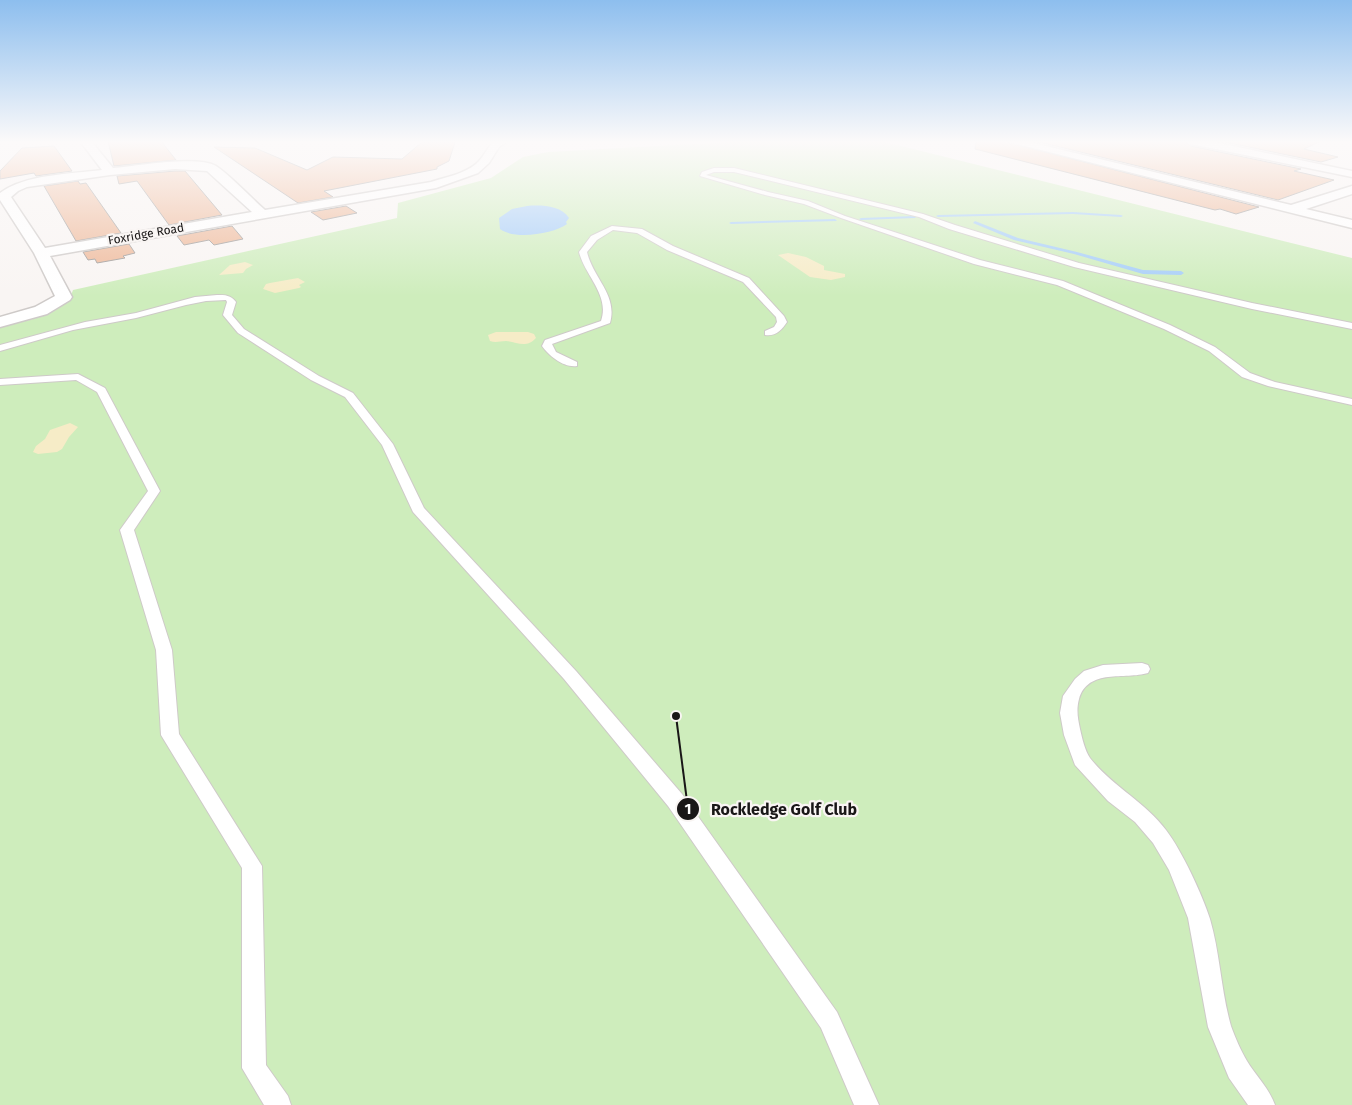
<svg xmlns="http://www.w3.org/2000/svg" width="1352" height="1105" viewBox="0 0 1352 1105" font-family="'Fira Sans',sans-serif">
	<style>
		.green { fill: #ceedbc }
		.sand { fill: #f6ecc7 }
		.water { fill: #a5cdf8 }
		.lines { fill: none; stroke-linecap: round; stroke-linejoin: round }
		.stream { fill: #a5cdf8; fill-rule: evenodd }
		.building { fill: #eeb99a; stroke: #9d9a98 }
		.service-casing { stroke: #cecac8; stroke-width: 2 }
		.minor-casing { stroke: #cecac8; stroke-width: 3 }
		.service { fill: #fff; fill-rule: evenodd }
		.minor { fill: #fff; fill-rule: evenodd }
		.labels { text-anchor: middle; stroke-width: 4.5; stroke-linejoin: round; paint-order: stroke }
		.far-street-label { font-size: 12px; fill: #191717; stroke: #f9f5f3 }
		.leader { fill: none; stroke: #191717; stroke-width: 2 }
		.callout-dot { fill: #191717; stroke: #f9f5f3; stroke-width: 2 }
		.mark-label { font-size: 15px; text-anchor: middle; font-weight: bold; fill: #fff }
		.callout-label { font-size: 16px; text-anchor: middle; font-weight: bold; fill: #191717; stroke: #f9f5f3; stroke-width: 4.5; stroke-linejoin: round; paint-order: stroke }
	</style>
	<rect width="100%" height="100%" fill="#f9f5f3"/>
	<path class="green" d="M748,141H881L1352,258V1105H0V326C22,322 66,316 73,290L397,218L398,203L491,178L523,157L548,152Z"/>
	<path class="sand" d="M788,253L806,257L824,266V270L845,274V277L831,280L810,277L778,255Z
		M245,262L253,265L246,269L243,273L219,275L230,265Z
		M298,278L305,282L299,285L301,287L299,288L275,293L263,289L266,284L270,283Z
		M496,332H528L534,334L536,338C526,349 517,342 506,341C500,341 496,343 490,341L488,335Z
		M70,423L78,427L69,437L62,449L57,452L38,454L33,452L36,446L45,439L50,430Z"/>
	<path class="water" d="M527,206C540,205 561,205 569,218L566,222L567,224C554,234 514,240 500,229L499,218L512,209Z"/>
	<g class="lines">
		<path class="stream" d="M1073,212L1121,215L1123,216L1121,217L1073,214L938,217L936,216L938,215Z
			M914,216L916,218L861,220L859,219L861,218Z
			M835,219L837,221L731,224L729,223L731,222Z
			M975,221L1018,238L1077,252L1143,270L1181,271L1184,273L1181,275L1143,274L1074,254L1014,240L973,223Z"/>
	</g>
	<path class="building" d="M108,141H161L176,160L114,166Z
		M976,141H1003L1259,207L1236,214L1220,209L1215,210L975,149Z
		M1035,141H1184L1191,146L1301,169L1294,171L1334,180L1278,200Z
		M1220,141H1321L1304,149L1338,157L1321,162Z
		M422,142H455L449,161L437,167V169L324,191L333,197L298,203L214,147L255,148L307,170L333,157L402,159Z
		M54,146L72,171L36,176L34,173L0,179V171L22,148Z
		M175,171H185L222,215L169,225L137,181L119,184L117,176Z
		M78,181L80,184L86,183L121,233L76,241L44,186Z
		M346,206L357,213L323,220L311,212Z
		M232,226L243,239L214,245L209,240L184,245L177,236Z
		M129,244L135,253L123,256L125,258L97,263L95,259L88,260L83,252Z"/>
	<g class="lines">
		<g class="service-casing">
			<path id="service" d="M714,168H734L923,214L955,225L1079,263L1252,303L1352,323V329L1252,309L1074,267L949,229L919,217L734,172H714L706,175L768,192L808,201L845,216L980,260L1063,281L1170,325L1215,347L1250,373L1275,382L1352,399V405L1268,386L1242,377L1209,351L1164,329L1057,285L974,264L841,218L804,204L765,195L700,176L702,172Z
				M612,226L642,229L673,246L749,278L784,316L787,322C782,330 775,337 765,335V331L774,327L777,322L776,317L743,282L667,250L637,233L613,230L597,240L587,252C593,278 618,295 610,323L552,344L556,352L577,362V366C564,368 549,356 542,346L545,340L601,321C610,295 585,276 579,252L591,236Z
				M217,295C225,295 231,295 236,302L232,315L244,329L319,376L353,393L393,444L424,508L576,671L682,794L837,1012L879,1105H854L821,1028L668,806L564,679L413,512L382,445L345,397L311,380L238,333L223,315L227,302L226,300L206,301L186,305L136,318L73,330L0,351V345L85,322L136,313L195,297Z
				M78,374L105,388L160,491L134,530L172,650L179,734L262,866L266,1065L288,1096L291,1105H264L242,1068V868L161,735L156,650L120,530L148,491L97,392L76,380L0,385V379Z
				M1142,663L1148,665L1150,669L1148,673C1125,680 1088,668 1079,699C1076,710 1078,719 1080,729C1082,738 1085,751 1090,758C1112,786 1145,802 1166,830C1182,851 1202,894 1210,919C1220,953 1221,991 1231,1026C1235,1037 1241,1051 1247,1061C1256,1076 1269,1088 1275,1105H1248L1229,1078L1208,1027L1188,918L1169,870L1153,843L1135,822L1108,801L1075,765L1064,735L1060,713L1063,696L1075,679L1084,671L1103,665Z"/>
		</g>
		<g class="minor-casing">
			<path id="minor" d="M80,141H91L113,168C135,166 198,155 216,166C232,177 250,197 265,210L431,182C446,177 464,174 476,164C484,157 487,148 494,141H507L499,147L489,163L478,173L436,188L50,256L72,297L70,300L47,314L0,327V317L35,307L55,296L34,253L0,200V193C25,174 71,174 102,170ZM175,169L207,171L252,212L45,248L11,197L18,191L27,187L110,175Z
				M1005,141H1025L1291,205L1352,186V194L1306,209L1352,220V228Z
				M1186,141H1209L1352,171V177L1191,144Z"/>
		</g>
		<use href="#service" class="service"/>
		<use href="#minor" class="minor"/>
	</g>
	<linearGradient id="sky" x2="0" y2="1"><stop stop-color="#8dbeee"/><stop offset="0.48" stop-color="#fcfafa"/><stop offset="1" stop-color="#fcfafa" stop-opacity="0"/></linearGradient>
	<rect width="1352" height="296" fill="url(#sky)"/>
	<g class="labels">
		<g class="far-street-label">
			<text transform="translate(146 234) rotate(-10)" y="4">Foxridge Road</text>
		</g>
	</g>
	<path class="leader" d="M676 716L688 809"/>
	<g class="callout-dot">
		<circle cx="676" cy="716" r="5"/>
		<circle cx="688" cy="809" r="12"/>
	</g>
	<g class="mark-label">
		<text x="688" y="814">1</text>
	</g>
	<g class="callout-label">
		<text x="784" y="815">Rockledge Golf Club</text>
	</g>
</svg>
